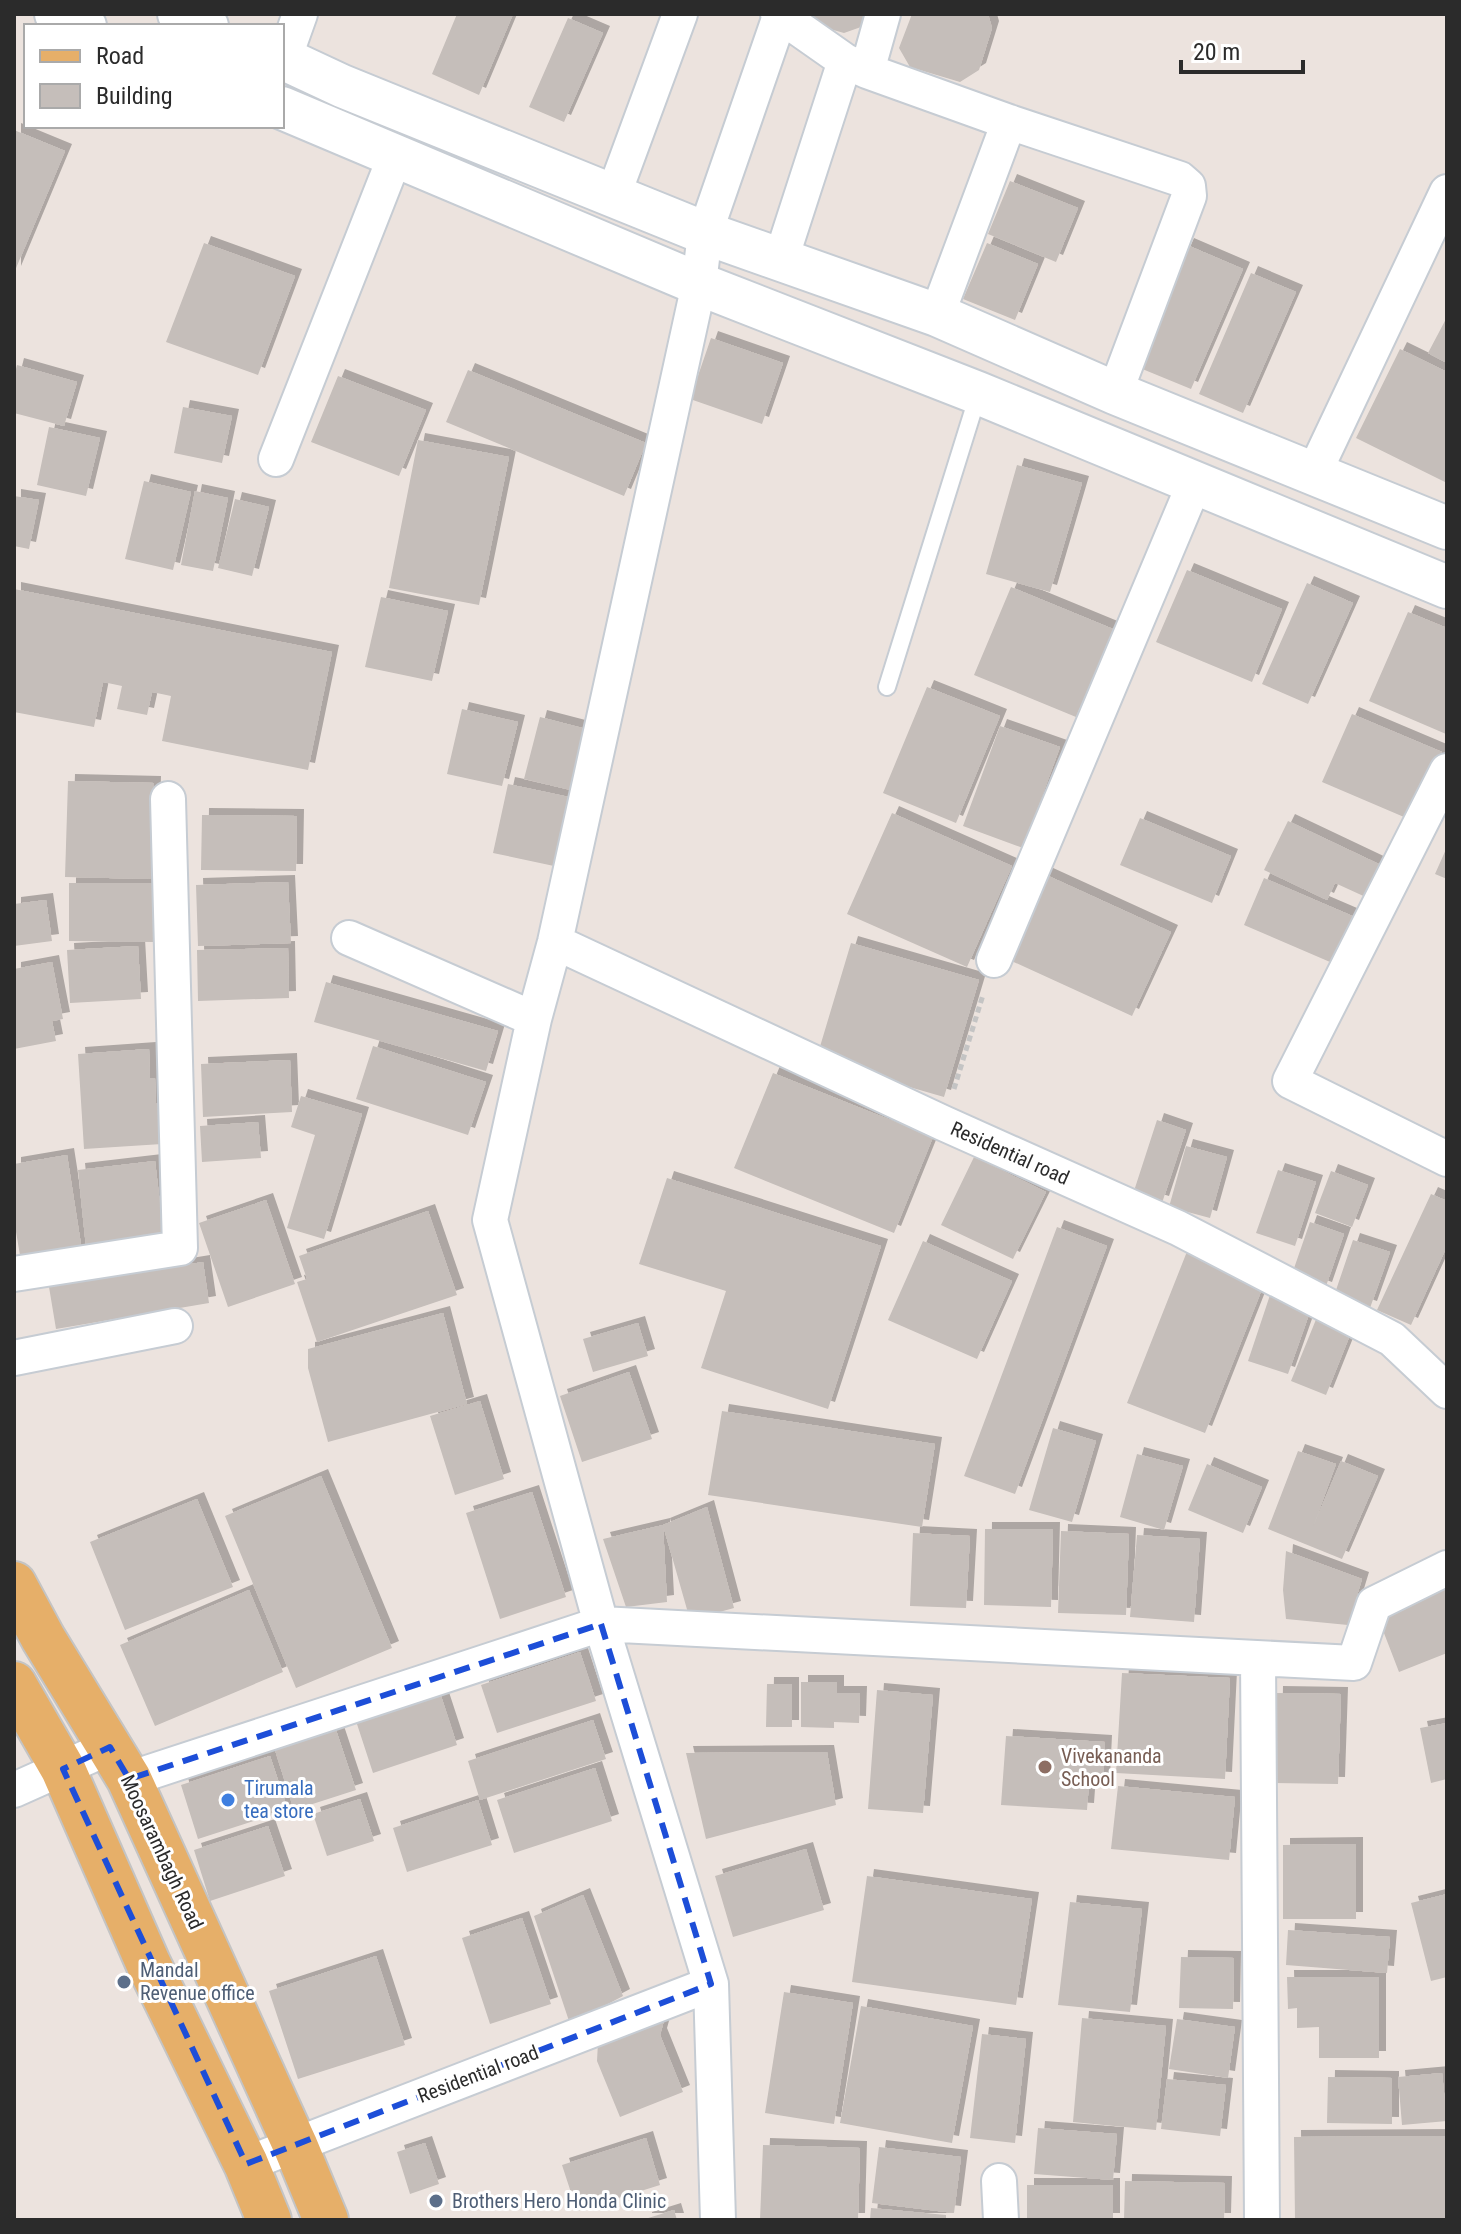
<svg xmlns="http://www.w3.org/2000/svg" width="1461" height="2234" viewBox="0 0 1461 2234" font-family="'Roboto Condensed',sans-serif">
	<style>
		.building { fill: #c5beba; filter: url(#shadow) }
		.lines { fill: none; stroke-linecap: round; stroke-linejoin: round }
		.service-casing { stroke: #c6ccd3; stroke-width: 20 }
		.minor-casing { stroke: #c6ccd3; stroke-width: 38 }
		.tertiary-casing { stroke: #c6ccd3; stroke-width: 46 }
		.primary-casing { stroke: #c4c4c4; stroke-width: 48 }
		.path { stroke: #c4c4c4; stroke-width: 5; stroke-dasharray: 6 4; stroke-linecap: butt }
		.service { stroke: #fff; stroke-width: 16 }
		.minor { stroke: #fff; stroke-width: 34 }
		.tertiary { stroke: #fff; stroke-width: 42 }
		.primary { stroke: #e6af69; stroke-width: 44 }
		.marked { fill: none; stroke: #1d4ed8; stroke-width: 6; stroke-dasharray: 16 10; stroke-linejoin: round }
		.education-dot { fill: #8d6e63; stroke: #fff; stroke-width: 3 }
		.shop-dot { fill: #3f7fe0; stroke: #fff; stroke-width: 3 }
		.service-dot { fill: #5c6f8a; stroke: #fff; stroke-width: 3 }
		.labels { text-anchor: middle; stroke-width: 6; stroke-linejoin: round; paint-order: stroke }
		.street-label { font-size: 20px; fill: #2b2b2b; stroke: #fff }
		.education-label { font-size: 20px; fill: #785e54; stroke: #fff; text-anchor: start }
		.shop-label { font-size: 20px; fill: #366cbe; stroke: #fff; text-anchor: start }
		.service-label { font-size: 20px; fill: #4e5e75; stroke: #fff; text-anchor: start }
	</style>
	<defs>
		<filter id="shadow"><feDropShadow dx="7" dy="-7" stdDeviation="0" flood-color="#0004"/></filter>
	</defs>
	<rect width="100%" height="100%" fill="#ece3de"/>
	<path class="building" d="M457,14H513L479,95L432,74Z
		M788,14H867L861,27L844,33L791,18Z
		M912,14H988L992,28L979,70L960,82L910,67L899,48Z
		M568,18L603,33L564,122L529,107Z
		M14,130L65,151L14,273Z
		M1010,181L1078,208L1056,262L988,234Z
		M204,243L295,276L258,375L166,342Z
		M987,243L1038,264L1015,320L963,299Z
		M1187,245L1243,269L1191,389L1135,366Z
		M1251,273L1296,292L1243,413L1199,394Z
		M1447,317V363L1428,353Z
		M711,338L783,363L762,424L690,399Z
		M1400,349L1447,372V483L1356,438Z
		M17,365L77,382L64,426L14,413V377Z
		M468,370L646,443L624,496L446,422Z
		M338,376L426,410L399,476L311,442Z
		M183,407L232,416L222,463L174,453Z
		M49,427L100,438L86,496L37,485Z
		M418,440L509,457L479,605L389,588Z
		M1017,465L1082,483L1050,592L986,574Z
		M144,481L191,492L173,570L125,559Z
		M195,491L228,498L213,571L181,565Z
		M14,496L39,500L29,549L14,546Z
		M235,499L269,507L252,576L218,568Z
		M1187,570L1282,609L1252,682L1156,642Z
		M1307,583L1353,603L1308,704L1262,684Z
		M1011,587L1113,629L1076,717L974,675Z
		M14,589L332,652L308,770L162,741L171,696L152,692L147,715L117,709L122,686L103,682L94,727L14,712Z
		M381,597L448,611L432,681L365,667Z
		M1408,612L1447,628L1446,734L1369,701Z
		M927,687L1000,716L956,823L883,793Z
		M462,709L518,722L502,786L447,774Z
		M1352,714L1442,752L1411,820L1322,782Z
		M540,717L590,730L575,791L524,779Z
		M1000,726L1060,747L1023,848L963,826Z
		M68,781L154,783L151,879L65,877Z
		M508,784L569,797L554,866L493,853Z
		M892,813L1012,866L967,967L847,914Z
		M202,815L297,816L296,871L201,870Z
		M1140,818L1231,856L1212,903L1120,865Z
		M1288,821L1385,867L1370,899L1335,883L1327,900L1264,870Z
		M1447,847V879L1435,874Z
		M1044,874L1171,932L1132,1016L1005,958Z
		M1264,878L1357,918L1337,965L1244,925Z
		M288,882L291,943L198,946L196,885Z
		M69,883H154L153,942L69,941Z
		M46,900L52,941L14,946V904Z
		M851,943L979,980L944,1097L816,1060Z
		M138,946L141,999L70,1003L67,950Z
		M288,948L289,998L198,1001L197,950Z
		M52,962L63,1019L52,1021L56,1041L14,1049V969Z
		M326,982L498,1031L486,1071L314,1022Z
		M373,1046L486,1082L468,1135L356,1099Z
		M149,1049L150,1078H155L156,1104L159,1103L162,1144L84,1149L78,1054Z
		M290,1060L292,1112L203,1117L201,1064Z
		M773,1073L933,1137L894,1233L734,1168Z
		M301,1096L362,1114L324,1239L287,1228L315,1135L291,1127Z
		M1157,1120L1186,1130L1162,1203L1133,1194Z
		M258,1122L261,1158L202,1162L200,1126Z
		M1186,1146L1227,1157L1210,1218L1169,1207Z
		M67,1155L82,1251L21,1261L14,1220V1164Z
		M974,1157L1046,1192L1013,1259L941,1225Z
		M155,1161L164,1238L86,1247L78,1170Z
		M1278,1170L1316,1182L1295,1246L1256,1233Z
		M1331,1171L1368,1185L1352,1227L1315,1213Z
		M667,1178L881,1246L828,1409L701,1368L726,1291L639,1264Z
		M1431,1194L1447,1201V1246L1411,1325L1377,1310Z
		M266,1200L295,1284L228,1307L199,1223Z
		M428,1211L457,1295L317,1342L297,1282L307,1279L299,1256Z
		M1310,1222L1344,1234L1325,1289L1291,1277Z
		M1057,1227L1107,1246L1015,1494L964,1476Z
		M1353,1240L1390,1252L1370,1308L1334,1296Z
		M923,1241L1012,1281L977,1359L888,1320Z
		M1188,1249L1266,1279L1205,1433L1127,1403Z
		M203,1262L209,1303L56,1329L49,1287Z
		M1271,1292L1312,1306L1288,1374L1248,1361Z
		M443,1313L467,1404L328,1442L308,1368V1349Z
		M1317,1317L1352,1330L1326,1395L1291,1381Z
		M638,1323L648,1356L593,1372L583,1339Z
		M629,1372L652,1439L582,1462L560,1396Z
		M480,1401L504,1479L455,1495L430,1416Z
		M722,1411L935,1444L922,1527L708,1495Z
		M1053,1428L1096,1441L1072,1522L1029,1510Z
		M1298,1451L1336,1464L1313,1527L1341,1461L1378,1476L1342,1559L1268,1529Z
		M1137,1454L1183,1466L1164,1530L1120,1517Z
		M1207,1464L1262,1487L1243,1533L1188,1510Z
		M321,1476L392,1648L296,1688L225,1516Z
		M532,1492L566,1597L500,1619L466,1513Z
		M197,1499L233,1587L125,1630L90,1542Z
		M707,1507L734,1608L690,1620L663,1525Z
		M663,1525L667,1602L626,1607L603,1539Z
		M985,1529H1053L1051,1607L984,1605Z
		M1061,1531L1129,1534L1126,1615L1058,1613Z
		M913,1533L970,1536L966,1608L910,1606Z
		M1137,1535L1200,1539L1194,1622L1130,1617Z
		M1286,1551L1362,1579L1348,1625L1286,1619L1283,1590Z
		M1447,1587V1653L1399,1672L1377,1615Z
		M249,1590L283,1672L155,1726L120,1645Z
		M580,1652L596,1701L497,1733L481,1685Z
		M1122,1673L1230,1678L1225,1779L1116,1773Z
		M801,1682H837V1693H860L859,1723L834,1722V1728L801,1727Z
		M767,1684H792V1727H766Z
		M877,1690L933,1695L923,1813L868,1809Z
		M440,1693L457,1745L373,1773L356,1721Z
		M1276,1693L1341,1694L1338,1784L1274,1783Z
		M593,1720L606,1759L480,1800L468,1761Z
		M1447,1723V1779L1431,1783L1420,1728Z
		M336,1730L356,1790L294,1810L275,1750Z
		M1006,1736L1105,1742L1103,1784L1089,1782L1087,1810L1001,1805Z
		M827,1752L836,1805L706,1839L686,1753Z
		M270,1756L288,1810L198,1839L181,1785Z
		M595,1768L612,1821L514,1853L497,1800Z
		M1118,1786L1235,1797L1229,1860L1111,1849Z
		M360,1799L374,1841L327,1856L313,1814Z
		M478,1800L492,1845L407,1872L393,1828Z
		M268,1826L285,1876L210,1901L194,1850Z
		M1356,1844V1919H1283V1845Z
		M806,1849L824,1910L733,1937L715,1876Z
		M867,1876L1032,1899L1016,2005L852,1982Z
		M1447,1894V1977L1431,1981L1411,1903Z
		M583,1895L623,1996L570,2024L534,1916Z
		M1070,1902L1142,1909L1130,2012L1058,2005Z
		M522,1918L551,2004L490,2024L462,1938Z
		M1288,1930L1390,1937L1387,1973L1286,1965Z
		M376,1956L405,2045L298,2079L269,1991Z
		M1181,1957L1234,1958L1233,2009L1179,2008Z
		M1287,1977H1379V2058H1319V2027L1297,2028V2008L1288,2009Z
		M784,1992L853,2003L834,2124L765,2113Z
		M861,2006L973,2026L952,2143L840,2123Z
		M665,2017L660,2035L683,2092L620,2117L597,2061L598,2042Z
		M1082,2018L1166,2026L1156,2130L1073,2122Z
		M1177,2019L1235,2027L1228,2078L1169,2069Z
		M982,2034L1026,2039L1015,2143L970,2138Z
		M1442,2073L1447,2121L1402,2125L1398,2077Z
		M1328,2077L1392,2078V2124L1327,2123Z
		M1167,2079L1226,2085L1220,2136L1161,2129Z
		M1038,2128L1117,2134L1113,2180L1034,2174Z
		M1447,2136V2220H1295L1294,2137Z
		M646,2138L660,2185L577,2211L562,2165Z
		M425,2143L439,2184L410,2194L397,2152Z
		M763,2145L860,2148L858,2220H760Z
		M879,2147L961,2157L954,2213L872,2203Z
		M1125,2181L1225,2183L1224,2220H1124Z
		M1027,2185H1113V2220H1027Z
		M871,2208L946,2215V2220H870Z
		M674,2210L677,2220H645V2219Z"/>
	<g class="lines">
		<g class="service-casing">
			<path id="service" d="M887,687L978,395"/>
		</g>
		<g class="minor-casing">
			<path id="minor" d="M778,14L845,61L867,71L1009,122L1180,179L1188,186L1189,196L1115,393
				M284,59L300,14
				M867,71L883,14
				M613,196L680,14
				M781,259L845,61
				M937,315L1009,122
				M276,459L396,154
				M1314,473L1447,192
				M1447,771L1290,1081L1447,1159
				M349,938L534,1019
				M555,942L943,1123L1178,1228L1392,1339L1447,1391
				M994,960L1195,482
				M14,1274L180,1248L168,799
				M14,1358L175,1326
				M1258,1659L1262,2220
				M129,1779L601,1624L1354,1663L1374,1604L1447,1568
				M14,1790L110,1747
				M246,2164L711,1984
				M999,2181L1001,2220
				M718,2220L711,1984L601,1624L490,1220L534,1019L555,942L699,284L705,233L780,16"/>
		</g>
		<g class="tertiary-casing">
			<path id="tertiary" d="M56,14L85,26
				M179,14L207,26
				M282,58L342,86L705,233L937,315L1115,393L1447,528
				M282,108L699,284L978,393L1447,587"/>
		</g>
		<g class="primary-casing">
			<path id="primary" d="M14,1584L43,1638L129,1779L295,2145L326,2220
				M14,1684L63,1769L148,1963L246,2164L269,2220"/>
		</g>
		<path class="path" d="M954,1089L983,995"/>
		<use href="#service" class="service"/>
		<use href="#minor" class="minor"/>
		<use href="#tertiary" class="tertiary"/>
		<use href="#primary" class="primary"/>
	</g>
	<path class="marked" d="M601,1624L711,1984L246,2164L63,1769L110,1747L129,1779Z"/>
	<circle class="education-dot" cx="1045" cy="1767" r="8"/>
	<circle class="shop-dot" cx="228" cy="1800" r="8"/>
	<g class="service-dot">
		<circle cx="124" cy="1982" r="8"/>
		<circle cx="436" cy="2201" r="8"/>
	</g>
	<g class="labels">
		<g class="street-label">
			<text transform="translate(1010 1153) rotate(24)" y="7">Residential road</text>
			<text transform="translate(162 1852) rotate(65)" y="7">Moosarambagh Road</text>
			<text transform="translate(478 2074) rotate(-21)" y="7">Residential road</text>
		</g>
		<g class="education-label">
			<text x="1061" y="1763">Vivekananda<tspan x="1061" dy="23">School</tspan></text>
		</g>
		<g class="shop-label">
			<text x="244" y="1795">Tirumala<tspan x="244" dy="23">tea store</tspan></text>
		</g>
		<g class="service-label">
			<text x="140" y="1977">Mandal<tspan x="140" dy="23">Revenue office</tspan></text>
			<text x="452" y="2208">Brothers Hero Honda Clinic</text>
		</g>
	</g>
	<rect width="1461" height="2234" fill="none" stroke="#2b2b2b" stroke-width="32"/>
	<rect x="24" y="24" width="260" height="104" fill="#ffffff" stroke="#aaaaaa" stroke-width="2"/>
	<rect x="40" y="50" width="40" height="12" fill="#e6af69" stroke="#aaaaaa" stroke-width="2"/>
	<text x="96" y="64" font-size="24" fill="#2b2b2b">Road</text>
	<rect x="40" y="84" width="40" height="24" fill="#c5beba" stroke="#aaaaaa" stroke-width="2"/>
	<text x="96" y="104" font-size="24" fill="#2b2b2b">Building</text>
	<path d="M1181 60v12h122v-12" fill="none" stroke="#2b2b2b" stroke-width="4"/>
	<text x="1193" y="60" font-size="24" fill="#2b2b2b" stroke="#ffffff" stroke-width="6" paint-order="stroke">20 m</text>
</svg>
